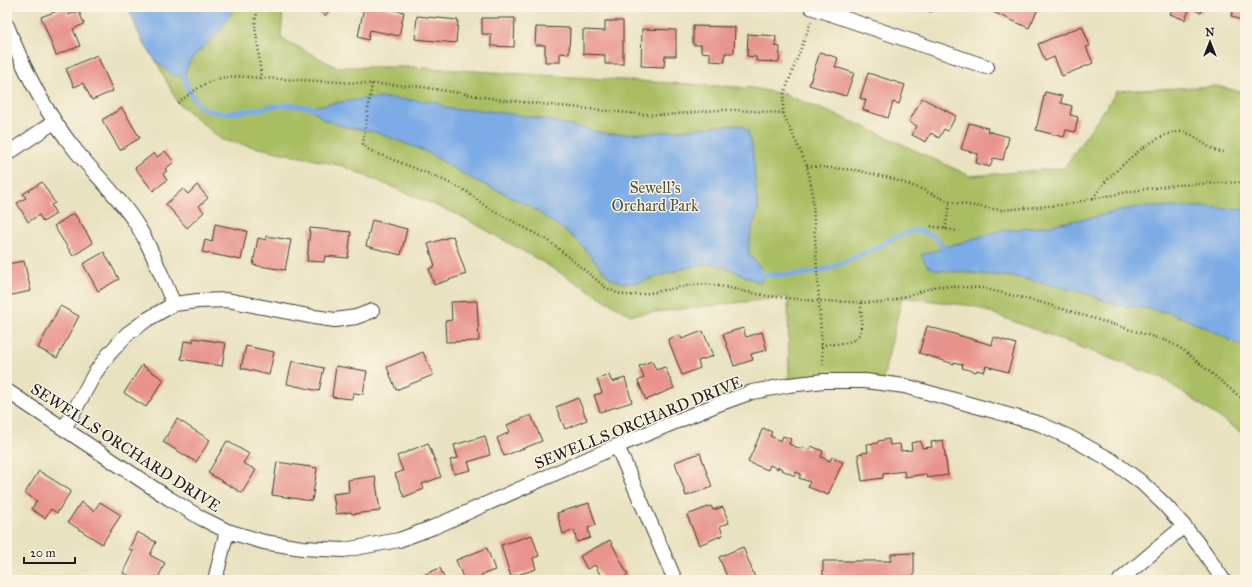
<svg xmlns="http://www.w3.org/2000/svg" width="1252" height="587" viewBox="0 0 1252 587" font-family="'IM FELL Great Primer',serif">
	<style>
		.green { fill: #a9be62; stroke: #626d3f }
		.water { fill: #7babe6; stroke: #4c6481 }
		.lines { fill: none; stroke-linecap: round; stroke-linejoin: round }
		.stream { stroke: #7babe6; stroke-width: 5 }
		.building { fill: #e8948c }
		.minor-casing { stroke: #3b3a35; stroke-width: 16 }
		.path { stroke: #3b3a35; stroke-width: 2.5; stroke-dasharray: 1 3; stroke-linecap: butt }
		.minor { stroke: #fff; stroke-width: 14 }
		.labels { text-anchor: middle; stroke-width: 3; stroke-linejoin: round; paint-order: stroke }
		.park-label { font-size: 16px; fill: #4d5534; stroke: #fcf5e5 }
		.street-label { font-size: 16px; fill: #1c1c1c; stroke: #fcf5e5 }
	</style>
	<rect width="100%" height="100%" fill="#fcf5e5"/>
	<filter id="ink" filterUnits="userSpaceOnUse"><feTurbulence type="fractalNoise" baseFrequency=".025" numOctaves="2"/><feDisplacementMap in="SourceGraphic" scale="8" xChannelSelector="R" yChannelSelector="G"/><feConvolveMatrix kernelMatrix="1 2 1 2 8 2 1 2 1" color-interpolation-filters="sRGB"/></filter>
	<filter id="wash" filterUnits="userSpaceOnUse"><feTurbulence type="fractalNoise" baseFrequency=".012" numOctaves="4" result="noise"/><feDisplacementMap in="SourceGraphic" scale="16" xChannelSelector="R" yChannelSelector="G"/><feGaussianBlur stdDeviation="0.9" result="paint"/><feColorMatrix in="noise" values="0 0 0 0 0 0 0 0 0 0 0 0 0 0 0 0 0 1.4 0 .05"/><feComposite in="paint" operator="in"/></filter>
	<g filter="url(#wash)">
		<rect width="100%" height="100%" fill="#e9e2c0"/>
		<path class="green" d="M128,7H283L281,38L336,67H410L752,88L784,94L863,126L970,176L1064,168L1117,91L1217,86L1245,93V435L1162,378L973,306L902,297L882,383L789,385L788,297L630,315L539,260L461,216L343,166L222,140L178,103Z"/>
		<path class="water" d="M128,7H235L220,31L195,55L188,65L184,77L172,75L156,61L142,41Z
			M384,98L437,102L446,108L458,110L472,109L533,117L608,134L652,133L717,126L734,125L743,126L748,132L752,144L758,211L752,227L749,244V255L762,269L761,283L724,267L708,263L681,269L638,283H623L610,278L596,263L580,243L564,230L529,206L501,192L474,180L425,151L375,132L346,127L324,120L309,107L362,99Z
			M1136,207H1203L1245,209V348L1215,332L1171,313L1140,307L1116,305L1085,293L1016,277L937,270L927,266L921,255L998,231L1039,227L1094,217Z"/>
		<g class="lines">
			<path class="stream" d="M182,72C186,84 191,98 200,106C216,120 258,108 278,106C290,104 302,106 314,108
				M756,273L762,275H786L805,274L827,269L866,253L894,238L917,230L934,236L944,248L950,251"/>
		</g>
		<g id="blocks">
			<path class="building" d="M314,7H332L325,16Z
				M364,7H385V8L404,12L399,36L370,30L368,40L358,37Z
				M916,7H933L932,12Z
				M995,7H1034L1038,9L1029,28L993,12Z
				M1173,7H1203L1201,13L1190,8L1185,20L1170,14Z
				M1235,7H1245V22L1231,16Z
				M65,8L68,15L79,11L84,24L73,29L80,46L56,55L41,17Z
				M417,16L458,20L456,43L415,39Z
				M482,18H515L514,47L491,46V34H482Z
				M605,21H623V64H605V55L583,54V30L605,31Z
				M693,26L735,27L734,53H725V62L710,61V53L701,52V45H693Z
				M1082,26L1090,46L1086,47L1093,63L1062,76L1054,57L1045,61L1038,44Z
				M536,27L570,28L569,54L560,53V62H545V45H535Z
				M642,29L676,30V56H665L664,67L641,66Z
				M748,34L776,36L775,46L780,47L779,62L756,61V57L747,56Z
				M820,52L838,58L835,67L854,73L846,96L809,85Z
				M97,55L113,91L92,100L83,83L74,87L66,69Z
				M868,73L905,85L899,104L893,102L888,118L863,110L866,100L860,98Z
				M1045,92L1062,96L1061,103L1072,106L1070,115L1078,117L1075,132L1066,130L1064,137L1036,130Z
				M922,98L956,116L948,131L944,129L939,138L931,133L926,142L912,135L917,126L909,122Z
				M122,108L140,138L120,150L102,120Z
				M969,123L988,128L987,131L1009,137L1003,160L993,158L990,167L976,163L978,154L961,149Z
				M165,151L174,162L165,169L167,171L163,174L167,180L153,191L135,168L154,153L157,157Z
				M42,182L55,203L51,205L56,214L43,222L39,215L28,222L17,203L26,198L23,194Z
				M197,185L208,198L199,206L204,212L187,228L166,204L183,189L188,194Z
				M74,213L93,243L73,256L54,226Z
				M372,220L407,229L401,255L366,246Z
				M215,224L247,231L241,260L202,252L205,240L212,242Z
				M310,228L351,232L348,258L325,256L324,262L307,261Z
				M266,236L291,240L285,270L253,265L258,238L266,240Z
				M453,236L466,274L434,285L429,269L435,266L428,244Z
				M104,252L119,279L98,291L83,264Z
				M24,261L31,291L7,296V264Z
				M477,301L479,341L446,342L445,321L452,320L451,302Z
				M60,306L79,316L57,358L38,348Z
				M927,326L992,345L994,337L1016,344L1008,372L986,366L984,372L977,370L976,372L962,368L963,365L954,362V364L919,353Z
				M743,328L746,337L762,332L767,350L751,354L753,360L734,366L723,334Z
				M703,331L713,356L698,361L700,368L682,375L668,339L680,335L682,339Z
				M193,338L226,343L222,366L181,359L184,341L193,342Z
				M246,346L274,352L269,375L241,368Z
				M423,352L433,375L396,390L387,367Z
				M292,361L324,368L319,391L287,384Z
				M652,361L656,370L665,367L674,388L646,400L638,381L644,378L639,366Z
				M142,365L164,380L146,407L124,393Z
				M336,366L367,371L363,394L353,393L352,399L332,397Z
				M609,375L612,382L625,378L632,402L600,412L594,395L602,393L597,379Z
				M578,398L587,420L565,429L556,407Z
				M531,415L542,441L504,456L497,438L510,432L507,425Z
				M177,419L210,440L196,462L163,442Z
				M763,428L772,432L770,436L781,441L783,436L791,439L789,444L801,449L802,447L809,450L811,446L823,451L821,457L830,461L832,457L843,462L828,495L808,487L810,482L799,478L801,474L796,472L795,476L782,470L783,469L778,467V469L770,465L768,470L748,462Z
				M485,436L490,455L468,462L471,470L454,474L450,460L458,458L454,445Z
				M889,439L890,445L900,444L901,451L912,450L911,443L921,441L922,448L932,447L931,442L943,440L948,475L927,478L926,474L905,477L904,471L883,474V478L862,481L858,454L868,452L867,444L878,443V441Z
				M227,441L249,454L243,463L256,470L242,493L208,473Z
				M428,443L441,477L422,484L424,489L404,497L395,474L403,471L397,456Z
				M700,453L712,487L686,496L675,462Z
				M277,462L317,468L312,501L272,495Z
				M39,471L71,491L57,513L51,509L45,518L31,509L37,501L25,493Z
				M375,476L380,511L352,514L351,512L336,514L333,494L349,492L348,480Z
				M81,502L94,511L100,502L121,515L102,544L68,522Z
				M589,503L596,525L588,528L590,538L577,542L574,530L563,534L557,513Z
				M711,506L713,510L723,507L729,523L720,526L723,535L699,545L687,515Z
				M137,532L156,542L150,555L165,563L157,580H139L123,573L133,551L129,549Z
				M532,535L539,556L533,558L536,569L511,577L501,545Z
				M610,540L628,575L618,580H603L595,565L587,569L580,556Z
				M743,547L756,580H720L727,577L719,557Z
				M487,548L495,570L481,575L482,580H464L456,560Z
				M914,553V580H823V561H891V554Z
				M440,568L445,580H412Z"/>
		</g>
	</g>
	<g filter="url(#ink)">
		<use href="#blocks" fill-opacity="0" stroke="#3b3a35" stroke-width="1"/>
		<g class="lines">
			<g class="minor-casing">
				<path id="minor" d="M811,7L987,67
					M7,26C24,70 46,114 76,151C95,174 116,194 133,219C151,245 161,276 174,304
					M7,154L54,122
					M7,391L170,499L201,518L227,531L264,542L302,548L344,550L399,540L434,527L617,446L716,405L752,392L789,385L824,381H865L905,386L1040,424L1071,438L1111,460L1141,482L1164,504L1184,526L1205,553L1223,580
					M64,429L95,373L109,354L127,334L148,319L174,304L198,301L227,300L314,317L335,320L356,317L372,311
					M617,446L675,580
					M215,580L227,531
					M1120,580L1184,526"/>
			</g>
			<path class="path" d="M260,7C252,21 256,32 258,46C259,57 260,67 261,78L416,86L502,100L638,114L667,115L717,110H736L783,113
				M811,22L784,94L783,104V113L807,166L812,189L823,366
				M372,84L363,144L366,148L371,151L437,177L466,191L485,206L549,241L605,287L617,293L626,295H639L692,285L705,284L719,286L767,296L818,301L882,303L891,301L937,286L982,288L1043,303L1167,341L1182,349L1245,401
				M178,103C191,93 204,82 221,78C234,75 248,77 261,78
				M807,166L855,170L890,178L921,189L950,202L1000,210L1061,205L1133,191L1174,185L1245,182
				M1093,198C1106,177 1158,127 1184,132C1196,135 1202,144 1213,149C1216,151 1220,152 1224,152
				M931,226L957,231
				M945,229L950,202
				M821,345C861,343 863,342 861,302"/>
			<use href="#minor" class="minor"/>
		</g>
	</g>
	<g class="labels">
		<g class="park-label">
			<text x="655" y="193">Sewell's<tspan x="655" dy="18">Orchard Park</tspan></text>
		</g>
		<g class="street-label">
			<text transform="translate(638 422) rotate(-22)" y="6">SEWELLS ORCHARD DRIVE</text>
			<text transform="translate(126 447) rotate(33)" y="6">SEWELLS ORCHARD DRIVE</text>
		</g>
	</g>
	<rect width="1252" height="587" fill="none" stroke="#fcf5e5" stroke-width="24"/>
	<g transform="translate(1210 42)" stroke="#fcf5e5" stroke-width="3" paint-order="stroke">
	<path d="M0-3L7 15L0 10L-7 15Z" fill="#1c1c1c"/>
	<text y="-6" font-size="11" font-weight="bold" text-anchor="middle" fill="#1c1c1c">N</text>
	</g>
	<path d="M24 557v6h51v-6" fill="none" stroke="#1c1c1c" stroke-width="2"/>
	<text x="30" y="557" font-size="12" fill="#1c1c1c" stroke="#fcf5e5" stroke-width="3" paint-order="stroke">20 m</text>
</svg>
